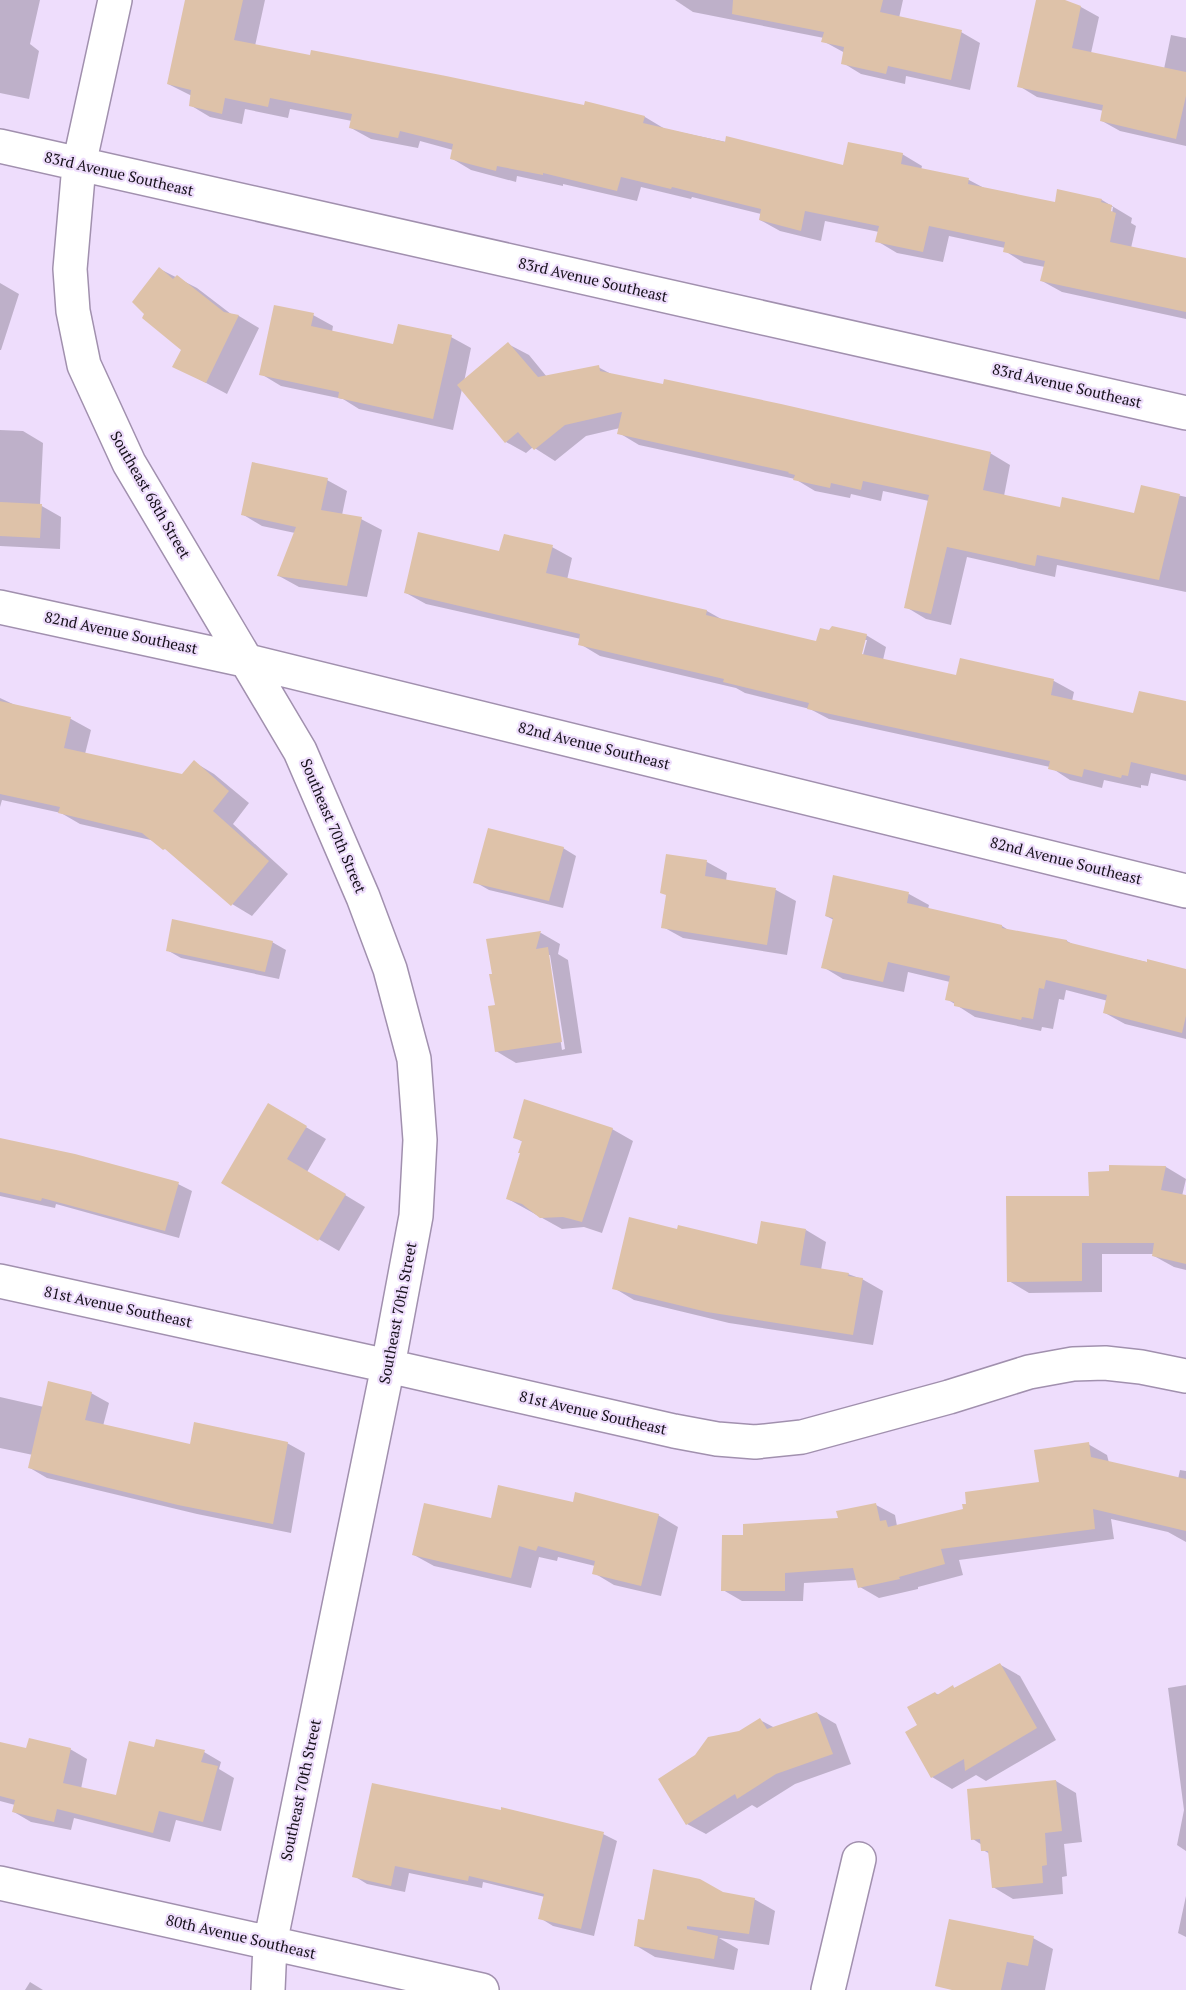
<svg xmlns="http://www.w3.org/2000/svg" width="1186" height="1990" viewBox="0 0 1186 1990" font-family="'PT Serif',serif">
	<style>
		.shadow { fill: #0003; fill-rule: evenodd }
		.building { fill: #dec2a9 }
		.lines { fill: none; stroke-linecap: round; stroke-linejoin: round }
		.minor-casing { stroke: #a190ae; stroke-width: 36 }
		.minor { stroke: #fff; stroke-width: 33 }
		.labels { text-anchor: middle; stroke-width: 4.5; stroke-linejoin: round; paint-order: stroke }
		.street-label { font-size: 15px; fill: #16101a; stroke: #eeddfc }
	</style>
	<rect width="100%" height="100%" fill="#eeddfc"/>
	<path class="shadow" d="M0,0H40L30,44L39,51L29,99L0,93Z
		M186,0H265L255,46L585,107L586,103L645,117L665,129L844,167L902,154L922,166L921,170L969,180L986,189L1056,204L1102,200L1132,218L1131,223L1136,226L1131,248L1186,260V319L1062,292L1042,281L1045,267L1024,263L1005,251V248L949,236L943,262L897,253L877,241L879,232L825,221L821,241L780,231L760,220L761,214L692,197L691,199L641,187L637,201L563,184V186L517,176L516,182L471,170L451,158L453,150L420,141L418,148L371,139L351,128L352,121L290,109L288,118L245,109L242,124L210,117L190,105L192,96L168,84ZM1110,207H1113L1111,219Z
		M675,0H903L899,18L961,32L980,43L970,90L906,76L905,84L861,74L843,63L845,53L823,41L824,38L693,12Z
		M1037,0H1060L1081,7L1099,17L1091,53L1164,69L1171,35L1186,38V146L1120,131L1102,121L1104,111L1037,97L1019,86Z
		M160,269L197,288L231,314L239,316L259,328L227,394L174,366L182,349Z
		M0,283L19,294L1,350H0Z
		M313,315L333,326L332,332L394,346L451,337L471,348L464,382L508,344L529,355L547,377L598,367L613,375L990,453L1010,465L1004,496L1061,509L1135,515L1142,487L1186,497V592L1057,565L1055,577L967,557L951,625L926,619L906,607L929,501L883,491L881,501L851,494L850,498L815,491L795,479L639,445L619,433L620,428L586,436L555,461L533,447L526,453L506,442L462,389L453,430L359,409L343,399L281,386L261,374Z
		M0,430L23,431L43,443L40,505L61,517L60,549L0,546Z
		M327,480L347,491L342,515L361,519L382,530L367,597L299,587L279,576L295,533L262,526L242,514Z
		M552,547L572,558L567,580L707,611L723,620L818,643L866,635L886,647L883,660L958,677L961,660L1054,681L1074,692L1072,701L1134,715L1186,702V781L1151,773L1148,786L1141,785V788L1104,780L1102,788L1070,780L1050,767L829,719L810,709L745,693L736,688L600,656L580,644L581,639L426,604L406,593L500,553ZM864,640H867L861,662L859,661Z
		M0,698L17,706L71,719L91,730L85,754L182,776L194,762L214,774L249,803L233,824L288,874L252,916L232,904L175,855L155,841L80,824L61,813L2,800L0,807Z
		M563,848L576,856L563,908L489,890L475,882Z
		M668,855L707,862L727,873L726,881L776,890L796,901L787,955L683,938L663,927L668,896Z
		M909,894L929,905L928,909L1002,926L1010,931L1067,941L1076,946L1186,971V1039L1125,1024L1105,1013L1108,1001L1066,990L1064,1000L1059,999L1053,1029L1042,1027L1041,1031L975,1017L947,999L950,982L908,972L904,992L843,979L823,967L834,920L826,916Z
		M541,933L560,944L558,954L568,960L582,1053L516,1063L496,1051L497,1007L488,941ZM547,955H550L565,1049L562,1050Z
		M272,942L286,950L279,979L181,958L167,950Z
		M269,1105L326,1139L307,1172L365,1207L339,1251L223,1183Z
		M612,1129L633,1141L602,1233L584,1227L562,1229L508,1199L522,1153L523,1142L514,1137Z
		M0,1140L178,1184L192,1191L179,1238L56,1204L55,1208L0,1196Z
		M1111,1167H1166L1186,1179L1182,1196L1186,1197V1270L1174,1267L1154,1256V1254H1102V1292L1029,1293L1009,1281L1090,1198L1111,1173Z
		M678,1230L758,1246L806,1230L826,1242L821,1270L848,1274L862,1279L883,1291L873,1345L729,1323L634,1300L614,1288Z
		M91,1393L109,1403L103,1426L191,1446L287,1443L305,1453L291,1533L197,1514L47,1478L30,1468L33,1455L0,1448V1397L44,1407Z
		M1088,1444L1107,1455L1109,1463L1178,1479L1180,1470L1186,1471V1542L1168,1532L1111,1519L1114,1539L959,1560L963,1575L918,1587V1589L879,1598L860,1587L858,1580L804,1583L803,1601H742L723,1590L744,1536L840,1520L876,1505L895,1515L897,1526L965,1510L1041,1484Z
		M574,1504L658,1515L678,1527L661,1596L614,1585L594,1573L595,1566L558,1557L557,1561L539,1557L531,1588L434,1566L414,1555L492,1520Z
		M999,1664L1020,1676L1056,1740L986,1781L976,1775L952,1789L932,1777L919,1726L935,1693L939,1695L953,1687L956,1689Z
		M1186,1685V1851L1177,1845L1184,1810L1168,1688Z
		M817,1713L836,1724L851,1764L795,1784L757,1808L752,1805L706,1834L687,1824L739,1733L760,1720L775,1728Z
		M0,1744L27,1750L70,1749L87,1759L81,1789L117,1796L155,1749L204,1752L221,1762L219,1769L234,1778L221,1831L176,1820L170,1842L74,1818L71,1830L31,1822L14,1812L15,1805L0,1801Z
		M1056,1781L1076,1793L1082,1842L1064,1844L1067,1876L1062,1877L1063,1894L1013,1899L993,1887L990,1854L983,1850L982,1845L973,1839Z
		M373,1785L603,1834L617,1841L594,1936L553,1926L540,1918L545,1897L483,1882L482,1888L409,1873L405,1892L367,1884L354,1876Z
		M723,1894L754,1899L775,1911L769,1945L719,1938L738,1949L734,1970L655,1957L635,1945Z
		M1186,1896V1937L1178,1933Z
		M1033,1938L1053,1949L1045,1990H965Z
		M30,1982L43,1990H25Z"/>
	<path class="building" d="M185,0H243L234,40L310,55L311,50L446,76L584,105L585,101L645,116L643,123L725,142L726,136L843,165L848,142L903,153L901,164L969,178L968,184L1055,202L1057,189L1102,199L1101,202L1112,205L1111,211L1116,213L1110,242L1186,258V312L1040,281L1045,261L1003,252L1005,242L929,226L923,252L875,242L879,226L805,211L801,231L759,220L761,209L672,187L671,189L621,177L617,191L543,173V175L497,166L496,171L450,159L453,144L400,131L398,138L349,128L352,114L270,98L268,107L225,98L222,114L189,106L191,90L167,84Z
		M733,0H883L880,12L962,30L951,80L888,66L886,74L841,64L844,47L821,42L824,32L732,14Z
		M1036,0H1065L1081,6L1072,48L1186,72V96L1176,139L1100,121L1103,105L1017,87Z
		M159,267L173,279L177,275L224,312L239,315L206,383L172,367L181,350L142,318L144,314L132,302Z
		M274,305L314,313L311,326L393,344L398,324L452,335L433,419L338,398L339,392L259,375Z
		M508,342L538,377L599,365L600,371L663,384L664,379L781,404L991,452L983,490L1060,507L1062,497L1134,513L1141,485L1180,494L1159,580L1037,555L1035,566L947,547L931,614L904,608L929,495L863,481L861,490L831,483L830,488L793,480L795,475L788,473L789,472L617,434L622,412L565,425L534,450L518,432L505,443L457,385Z
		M252,462L328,478L321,510L362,517L347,586L277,576L296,527L241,515Z
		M0,502L42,504L40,538L0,536Z
		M418,532L499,551L504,534L553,545L546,573L707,610L706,615L816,641L820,628L829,630L832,626L867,634L862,654L956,675L960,658L1054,679L1051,695L1133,713L1139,691L1186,701V775L1131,762L1128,776L1122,775L1121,778L1084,769L1082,777L1048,769L1050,761L807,709L809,703L723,682L724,679L578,645L580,634L404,593Z
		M0,701L71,717L64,748L182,774L194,760L229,791L213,811L269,861L231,906L165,849L163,850L142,833L58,813L60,807L0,794Z
		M488,828L564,847L549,901L473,883Z
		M666,854L707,860L705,876L776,888L767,945L661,928L666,895L660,893Z
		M833,875L909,892L907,903L1002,925V928L1067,940V942L1147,962V959L1186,969V1016L1182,1033L1103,1013L1107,995L1046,980L1044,989L1039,988L1033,1019L1022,1017L1021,1020L954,1006V1002L945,1000L950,976L888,962L883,982L821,968L833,918L825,916Z
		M172,919L273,941L265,972L166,951Z
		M541,931L536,949L548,947L562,1042L495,1052L488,1006L495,1005L489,974H492L486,939Z
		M524,1099L613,1128L582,1222L563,1217L540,1218L522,1204L506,1199L520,1153H518L522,1141L513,1138Z
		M268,1103L307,1126L287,1159L346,1194L318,1241L221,1183Z
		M0,1138L75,1154L179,1182L165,1231L42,1198L41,1201L0,1192Z
		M1109,1165L1166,1166L1161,1190L1186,1195V1264L1152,1256L1154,1243H1082V1281L1007,1282L1006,1196H1089L1088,1172L1109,1171Z
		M629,1217L677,1229L678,1225L757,1244L761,1221L806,1229L800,1265L849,1273L848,1276L863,1278L853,1335L707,1312L612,1289Z
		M48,1381L92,1392L85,1420L190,1444L194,1422L288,1442L273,1524L178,1505L28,1468Z
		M1089,1442L1091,1457L1186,1479V1531L1093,1509L1095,1529L941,1549L945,1564L899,1577L900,1579L858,1588L853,1568L785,1573V1591H721L722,1535H743V1524L838,1518L836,1511L876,1503L880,1521L886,1520L888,1527L963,1509L962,1504H966L965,1492L1039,1482L1034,1450Z
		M498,1485L573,1502L575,1492L659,1514L641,1586L592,1574L595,1561L538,1546L536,1551L519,1546L511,1578L412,1555L424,1503L491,1518Z
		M1000,1663L1037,1728L965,1771L964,1759L931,1778L905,1732L917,1725L907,1707L935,1692L937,1695L953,1685L954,1688Z
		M817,1712L833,1754L776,1774L737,1799L735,1794L686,1825L658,1779L695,1755L708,1737L739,1731L760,1718L767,1729Z
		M29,1738L71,1748L63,1783L116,1795L129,1741L154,1747L156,1739L205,1750L201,1762L218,1766L203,1822L159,1811L153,1833L57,1809L54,1822L12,1812L15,1800L0,1796V1742L26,1748Z
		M1056,1780L1062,1831L1045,1833L1047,1865L1042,1866L1043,1883L992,1888L988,1851H981L980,1839L971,1840L967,1789Z
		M372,1783L501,1810V1807L604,1832L581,1929L538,1919L544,1894L469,1876L468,1881L395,1866L391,1886L352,1877Z
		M653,1869L700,1879L723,1892L755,1898L749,1934L687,1926V1929L718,1936L714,1959L634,1946L638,1919L644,1920Z
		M949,1919L1034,1936L1028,1966L1007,1962L1001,1990H952L935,1986Z"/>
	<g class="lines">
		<g class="minor-casing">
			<path id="minor" d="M115,0L79,165L70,269L73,311L84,365L129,463L300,751L363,897L390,969L414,1059L420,1140L416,1216L388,1366L270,1944L268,1990
				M0,146L1186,413
				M0,607L248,661L1186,891
				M0,1281L388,1366L674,1431L717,1439L755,1442L802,1437L949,1397L1029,1372L1073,1364L1105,1363L1141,1367L1186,1376
				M0,1883L482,1990
				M828,1990L859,1859"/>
		</g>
		<use href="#minor" class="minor"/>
	</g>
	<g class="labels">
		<g class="street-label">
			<text transform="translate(119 174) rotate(13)" y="5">83rd Avenue Southeast</text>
			<text transform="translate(593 280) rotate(13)" y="5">83rd Avenue Southeast</text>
			<text transform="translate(1067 386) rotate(13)" y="5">83rd Avenue Southeast</text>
			<text transform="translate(150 495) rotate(60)" y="5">Southeast 68th Street</text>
			<text transform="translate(121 633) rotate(12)" y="5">82nd Avenue Southeast</text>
			<text transform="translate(594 746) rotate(14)" y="5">82nd Avenue Southeast</text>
			<text transform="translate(333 826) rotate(67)" y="5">Southeast 70th Street</text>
			<text transform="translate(1066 861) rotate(14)" y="5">82nd Avenue Southeast</text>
			<text transform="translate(118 1307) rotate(12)" y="5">81st Avenue Southeast</text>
			<text transform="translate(398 1313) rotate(-79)" y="5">Southeast 70th Street</text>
			<text transform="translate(593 1413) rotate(13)" y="5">81st Avenue Southeast</text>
			<text transform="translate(301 1790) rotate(-78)" y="5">Southeast 70th Street</text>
			<text transform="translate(241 1937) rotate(13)" y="5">80th Avenue Southeast</text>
		</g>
	</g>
</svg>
